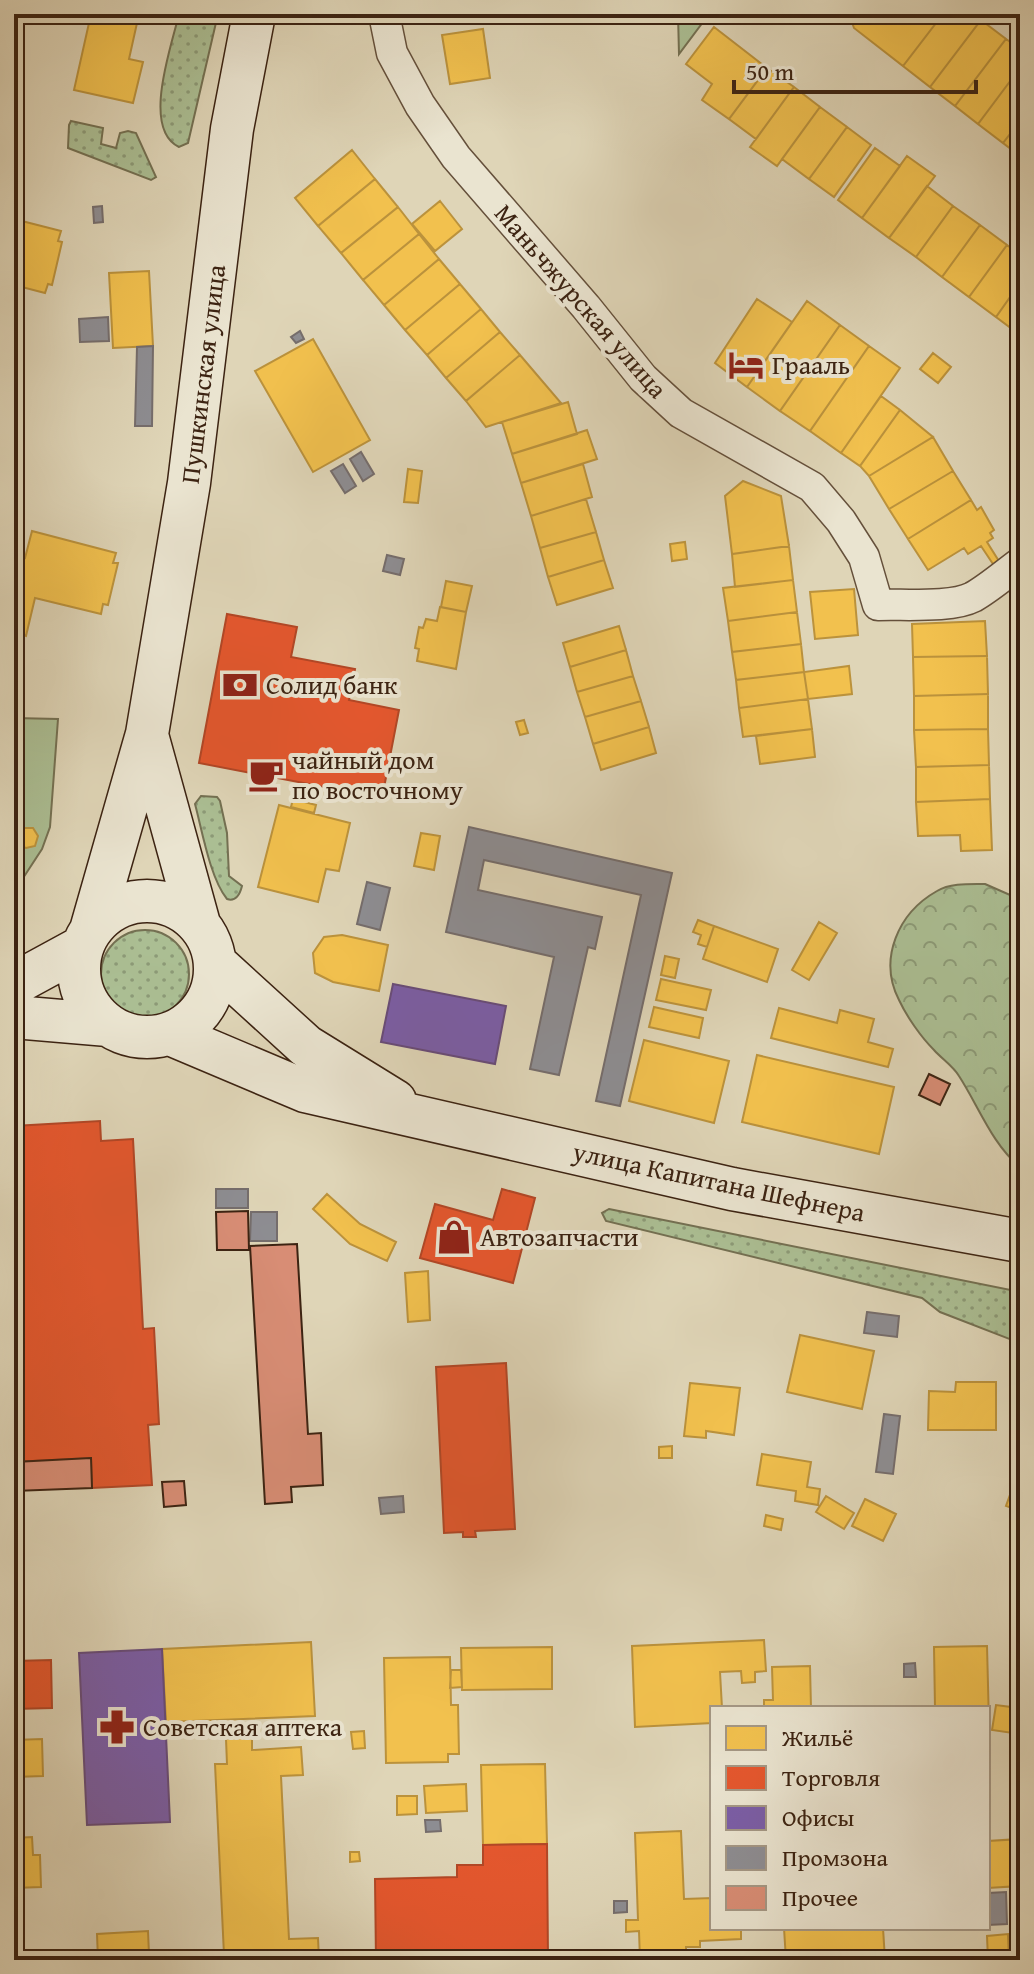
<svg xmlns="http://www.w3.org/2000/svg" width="1034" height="1974" viewBox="0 0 1034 1974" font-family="'Gentium Book Plus',serif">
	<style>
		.grass { fill: url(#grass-dots); stroke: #747052; stroke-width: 2 }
		.forest { fill: url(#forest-crowns); stroke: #747052; stroke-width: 2 }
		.park { fill: #abbe93; stroke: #747052; stroke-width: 2 }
		.homes { fill: #f2c14e; stroke: #bb923c; stroke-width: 2 }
		.shops { fill: #e4572e; stroke: #b24726; stroke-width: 2 }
		.offices { fill: #7b5ea7; stroke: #684c7a; stroke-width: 2 }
		.industry { fill: #8d8d92; stroke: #756d6c; stroke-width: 2 }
		.building { fill: #d88d75; stroke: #3c2312; stroke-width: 2 }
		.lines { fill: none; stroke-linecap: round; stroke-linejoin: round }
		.street-casing { stroke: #65503b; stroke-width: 33 }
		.secondary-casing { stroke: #3c2312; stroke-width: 45 }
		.street { stroke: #eae4d0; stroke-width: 30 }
		.secondary { stroke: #eae4d0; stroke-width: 42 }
		.labels { text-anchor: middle; stroke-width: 8; stroke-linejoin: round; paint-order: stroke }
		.street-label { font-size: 26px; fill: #3c2312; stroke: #eae4d0 }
		.poi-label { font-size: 26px; fill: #3c2312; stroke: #eae4d0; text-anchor: start }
	</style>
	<defs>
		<pattern id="grass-dots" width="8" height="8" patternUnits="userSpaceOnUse" patternTransform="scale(2)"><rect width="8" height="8" fill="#abbe93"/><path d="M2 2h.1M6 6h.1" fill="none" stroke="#8c9a77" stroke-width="1.8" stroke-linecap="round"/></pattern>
		<pattern id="forest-crowns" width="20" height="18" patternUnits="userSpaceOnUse" patternTransform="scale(2)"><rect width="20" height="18" fill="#abbe93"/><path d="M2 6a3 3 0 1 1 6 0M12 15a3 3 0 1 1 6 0" fill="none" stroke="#8c9a77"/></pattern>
	</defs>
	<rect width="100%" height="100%" fill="#dfd5b7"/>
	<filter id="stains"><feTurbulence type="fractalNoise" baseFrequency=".0025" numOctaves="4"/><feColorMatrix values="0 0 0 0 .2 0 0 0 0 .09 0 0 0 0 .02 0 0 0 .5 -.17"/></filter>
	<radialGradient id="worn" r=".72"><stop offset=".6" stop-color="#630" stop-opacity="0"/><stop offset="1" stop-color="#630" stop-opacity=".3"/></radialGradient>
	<path class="grass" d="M179,14H218L188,143L179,147C141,129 172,45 179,14Z
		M71,121L103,128L101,144L116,148L120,133L128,131L136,133L156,177L151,180L68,148L69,125Z
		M201,796L217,797L220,801L227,833L229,876L242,886C240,894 236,902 227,899C210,878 202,830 195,804Z
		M101 974a44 44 0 1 1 88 0a44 44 0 1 1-88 0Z
		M609,1209L1020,1292V1343L940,1312L922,1298L606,1221L602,1213Z"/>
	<path class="forest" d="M985,884L1010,895L1020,896V1167C992,1144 979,1107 959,1076C953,1066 942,1059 934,1050C921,1037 907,1017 899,1000C878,959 898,913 937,891C950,883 969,884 985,884Z"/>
	<path class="park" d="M678,14H709L679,54Z
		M14,718L58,719L50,827L42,849L14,892Z"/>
	<path class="homes" d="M91,14H139L129,59L143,62L133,103L74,90Z
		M849,14H943L903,66L854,28Z
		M943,14H972L981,20L930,87L903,66Z
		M981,20L1006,39L955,106L930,87Z
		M714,27L767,68L729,119L702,100L712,84L686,64Z
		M483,29L490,78L450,84L442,35Z
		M1006,39L1020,49V68L978,124L955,106Z
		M767,68L794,87L756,139L729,119Z
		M1020,68V121L1003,143L978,124Z
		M794,87L820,107L777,166L750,147Z
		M820,107L847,127L809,179L782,159Z
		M1020,121V156L1003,143Z
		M847,127L871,145L834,197L809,179Z
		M875,148L900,166L862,218L838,200Z
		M352,150L375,179L318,226L295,198Z
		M907,156L935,176L889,238L862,218Z
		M375,179L398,207L341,253L318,226Z
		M927,186L953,206L916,257L889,238Z
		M440,201L462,229L435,251L412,224Z
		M953,206L980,225L942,277L916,257Z
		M398,207L419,234L363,280L341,253Z
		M14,219L61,231L58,241L62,242L52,285L48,284L45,293L14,285Z
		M980,225L1007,245L969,297L942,277Z
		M419,234L439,259L384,305L363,280Z
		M1007,245L1020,255V283L996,317L969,297Z
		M439,259L460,284L405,330L384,305Z
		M149,271L153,346L113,348L109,273Z
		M1020,283V335L996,317Z
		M460,284L481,309L427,355L405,330Z
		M757,299L792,322L747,387L715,363Z
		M807,301L840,325L780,411L747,387Z
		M481,309L500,332L446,378L427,355Z
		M840,325L869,346L810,431L780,411Z
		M500,332L520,355L466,401L446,378Z
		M313,339L370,440L313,472L255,371Z
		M869,346L900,368L841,453L810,431Z
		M933,353L951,367L938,383L920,369Z
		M520,355L561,403L486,427L466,401Z
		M881,396L900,410L860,466L841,453Z
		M568,402L577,434L512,454L502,422Z
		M900,410L933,437L869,476L860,466Z
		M587,430L597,459L521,483L512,454Z
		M933,437L953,471L889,509L869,476Z
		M583,464L592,497L531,516L521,483Z
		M408,469L422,471L418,503L404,502Z
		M953,471L971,500L908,539L889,509Z
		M743,481L781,496L789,546L732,554L725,496Z
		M586,499L596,532L540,548L531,516Z
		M971,500L977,510L981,507L994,530L990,533L993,538L987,542L1002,566L997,570L981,546L968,554L964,548L928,570L908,539Z
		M32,531L116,553L113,563H118L108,605L103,604L101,614L35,598L26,636L14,632V555L25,558Z
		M596,532L604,560L548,577L540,548Z
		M685,542L687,559L672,561L670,544Z
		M789,546L793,580L735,587L732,554Z
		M604,560L613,588L557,605L548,577Z
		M793,580L797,612L728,621L723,588Z
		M446,581L472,586L466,612L441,607Z
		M854,589L858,635L815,639L810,592Z
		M440,607L466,612L456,669L417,661L419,649L415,648L419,627L423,628L426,619L437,621Z
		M797,612L801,644L732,652L728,621Z
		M985,621L987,656L913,657L912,624Z
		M619,626L626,650L570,667L563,643Z
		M801,644L804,672L736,680L732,652Z
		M626,650L633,676L577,692L570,667Z
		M987,656L988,694L914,696L913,657Z
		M849,666L852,694L808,699L804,672Z
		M804,672L808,699L739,708L736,680Z
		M633,676L641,701L585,717L577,692Z
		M988,694V729L914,730V696Z
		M808,699L812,729L743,737L739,708Z
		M641,701L649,727L593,744L585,717Z
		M524,720L528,733L520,735L516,722Z
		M649,727L656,753L601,770L593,744Z
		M812,729L815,757L760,764L756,736Z
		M988,729L989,765L916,767L914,730Z
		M989,765L990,799L916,802V767Z
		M293,799L316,805L314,813L291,807Z
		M990,799L992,850L961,851L960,835L918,836L916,802Z
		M279,805L350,823L339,871L326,869L318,902L258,887Z
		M23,828H33L38,836L35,846L26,848L19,844L18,834Z
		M421,833L440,836L434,870L414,866Z
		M698,920L714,926L707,947L698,944L701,935L693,932Z
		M819,922L837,933L809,980L792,970Z
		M714,926L778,949L767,982L703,959Z
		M342,935L388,945L379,991L333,982L315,973L313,953L324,937Z
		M665,956L679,959L675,978L661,975Z
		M661,979L711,990L706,1010L656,1000Z
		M654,1007L703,1018L699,1038L649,1027Z
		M779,1008L837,1023L840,1010L874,1019L868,1042L893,1049L888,1067L771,1038Z
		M644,1040L729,1061L714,1123L629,1101Z
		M757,1055L894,1087L879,1154L742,1122Z
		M327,1194L360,1224L396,1242L387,1261L350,1244L313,1209Z
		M428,1271L430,1320L408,1322L405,1273Z
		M800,1335L874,1351L862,1409L787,1392Z
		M956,1382H996V1430H928L929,1391L955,1392Z
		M690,1383L740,1388L734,1435L706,1431V1438L684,1436Z
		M672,1446V1458H659V1447Z
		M762,1454L811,1462L807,1487L820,1489L818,1505L795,1501L796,1491L757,1485Z
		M1019,1470H1020V1511L1006,1506Z
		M826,1496L854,1513L844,1529L816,1512Z
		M865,1499L896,1514L883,1541L852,1526Z
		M766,1515L783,1519L781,1530L764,1526Z
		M764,1640L766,1671L755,1672V1682L742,1683L741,1671L720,1672L722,1708H712V1723L635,1727L632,1646Z
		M311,1642L315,1716L166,1722L162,1649Z
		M987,1646L989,1724L988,1708H935L934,1647Z
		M552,1647V1689L462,1690L461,1648Z
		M450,1657L451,1705H458L459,1754H448V1762L386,1763L384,1658Z
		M810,1666L811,1708H764V1700H773L772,1667Z
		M451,1670H461L462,1687L450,1688Z
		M1020,1700V1734L992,1730L996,1705L1019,1708Z
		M364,1731L365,1748L353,1749L351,1732Z
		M252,1738V1750L301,1747L303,1775L281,1776L289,1939L318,1938L319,1960H249V1954L224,1955L215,1764H227L226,1739Z
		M42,1739L43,1776L14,1777V1740Z
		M545,1764L547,1844L483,1845L481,1765Z
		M466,1784L467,1811L426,1813L424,1786Z
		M397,1796H417V1814L397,1815Z
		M681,1831L684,1899L712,1898V1928H741V1939L700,1941V1947H686V1957L697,1956L698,1960H640L639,1931L626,1932V1920H638L635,1833Z
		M32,1837L33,1855H40L41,1887L14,1888V1838Z
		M1020,1839V1886L988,1888V1841Z
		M350,1852H359L360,1861L350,1862Z
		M784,1928H883L885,1960H786Z
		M148,1931L149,1954H156V1960H98L97,1934Z
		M1008,1934L1009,1960H988L987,1936Z"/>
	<path class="shops" d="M227,614L297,627L291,657L355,669L349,700L399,710L382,798L199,763Z
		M100,1121L101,1141L133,1139L143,1329L154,1328L159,1424L148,1425L152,1485L92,1488L91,1458L14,1462V1126Z
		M502,1189L535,1198L513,1283L420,1258L435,1204L493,1220Z
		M506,1363L515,1529L475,1531L476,1537H463V1532L444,1533L436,1367Z
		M51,1660L52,1708L14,1709V1661Z
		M547,1844L548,1960H376L375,1879L457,1877V1865H483V1845Z"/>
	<path class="offices" d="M393,984L506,1006L495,1064L381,1042Z
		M162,1649L170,1822L87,1825L79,1653Z"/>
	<path class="industry" d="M102,206L103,222L94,223L93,207Z
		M108,317L109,341L80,342L79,319Z
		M300,331L304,339L296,343L291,337Z
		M153,346L152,426H135L137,347Z
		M361,452L374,474L363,481L350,459Z
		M343,464L356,486L345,493L331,471Z
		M387,555L404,559L400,575L383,571Z
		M469,827L672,873L620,1106L596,1101L641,895L484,860L478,890L602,917L595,949L588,947L559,1075L530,1069L554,957L446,932Z
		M367,882L390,888L380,930L357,924Z
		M216,1189H248V1208H216Z
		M251,1212H277V1241H250Z
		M867,1312L899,1316L897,1337L864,1333Z
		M884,1414L900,1416L893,1474L876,1472Z
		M403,1496L404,1512L381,1514L379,1498Z
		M915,1663L916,1677H904V1664Z
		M425,1820H440L441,1831L426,1832Z
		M1006,1892L1007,1924L988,1925V1893Z
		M614,1901H627V1912L614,1913Z"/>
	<path class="building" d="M929,1074L950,1084L940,1105L919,1095Z
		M248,1211L249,1250H217L216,1212Z
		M297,1244L308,1434L321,1433L323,1485L291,1487L292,1502L265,1504L250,1246Z
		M91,1458L92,1488L14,1491V1462Z
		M184,1481L186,1505L164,1507L162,1482Z"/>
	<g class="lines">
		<g class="street-casing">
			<path id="street" d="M384,14L392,53L420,105L456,157L586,307L643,378L681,413L812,487L841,521L864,557L878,605C904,604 952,608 973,597C989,588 1005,574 1020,563"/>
		</g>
		<g class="secondary-casing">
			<path id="secondary" d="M147,735L199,924
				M79 969a68 68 0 1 1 136 0a68 68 0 1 1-136 0Z
				M91,930L147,734L189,483L232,129L254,14
				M216,964L306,1046L395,1101
				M14,984L82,947
				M14,1017L108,1025
				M170,1034L305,1091L732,1189L1020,1241"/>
		</g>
		<use href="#street" class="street"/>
		<use href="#secondary" class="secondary"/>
	</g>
	<defs>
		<g id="hotel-bare" transform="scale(2.76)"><path d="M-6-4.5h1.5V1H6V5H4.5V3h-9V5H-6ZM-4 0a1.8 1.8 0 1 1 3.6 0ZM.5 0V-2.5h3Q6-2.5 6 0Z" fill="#8f2418" stroke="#eae4d0" stroke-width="2.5" paint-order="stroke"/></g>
		<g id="bank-bare" transform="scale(2.76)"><path d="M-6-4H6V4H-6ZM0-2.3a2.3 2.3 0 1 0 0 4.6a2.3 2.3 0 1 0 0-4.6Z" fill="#8f2418" stroke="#eae4d0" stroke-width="2.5" paint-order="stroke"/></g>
		<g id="cafe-bare" transform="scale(2.76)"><path d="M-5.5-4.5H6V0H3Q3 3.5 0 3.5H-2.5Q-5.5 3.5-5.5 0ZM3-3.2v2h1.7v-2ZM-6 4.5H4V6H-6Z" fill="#8f2418" stroke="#eae4d0" stroke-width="2.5" paint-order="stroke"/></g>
		<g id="shop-bare" transform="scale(2.76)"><path d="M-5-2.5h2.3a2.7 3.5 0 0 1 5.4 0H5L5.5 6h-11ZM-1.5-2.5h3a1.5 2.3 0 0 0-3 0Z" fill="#8f2418" stroke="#eae4d0" stroke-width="2.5" paint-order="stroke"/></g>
		<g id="pharmacy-bare" transform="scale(2.76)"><path d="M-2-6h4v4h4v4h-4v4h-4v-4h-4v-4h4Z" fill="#8f2418" stroke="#eae4d0" stroke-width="2.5" paint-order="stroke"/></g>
	</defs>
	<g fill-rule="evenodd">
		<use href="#hotel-bare" x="746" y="365"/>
		<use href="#bank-bare" x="240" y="685"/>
		<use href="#cafe-bare" x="266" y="775"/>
		<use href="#shop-bare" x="454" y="1237"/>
		<use href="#pharmacy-bare" x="117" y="1727"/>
	</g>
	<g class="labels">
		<g class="street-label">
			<text transform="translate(581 301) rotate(49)" y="9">Маньчжурская улица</text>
			<text transform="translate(203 374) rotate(-83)" y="9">Пушкинская улица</text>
			<text transform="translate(719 1182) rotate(12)" y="9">улица Капитана Шефнера</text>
		</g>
		<g class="poi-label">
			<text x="772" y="374">Грааль</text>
			<text x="266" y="694">Солид банк</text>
			<text x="292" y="769">чайный дом<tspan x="292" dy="30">по восточному</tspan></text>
			<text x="480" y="1246">Автозапчасти</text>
			<text x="143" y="1736">Советская аптека</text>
		</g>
	</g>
	<rect width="1034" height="1974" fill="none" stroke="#dfd5b7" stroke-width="48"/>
	<rect x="16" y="16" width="1002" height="1942" fill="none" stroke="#3c2312" stroke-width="4"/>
	<rect x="24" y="24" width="986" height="1926" fill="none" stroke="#3c2312" stroke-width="2"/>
	<rect x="710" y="1706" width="280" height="224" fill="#eae4d0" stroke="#a49784" stroke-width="2"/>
	<rect x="726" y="1726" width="40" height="24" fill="#f2c14e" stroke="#a49784" stroke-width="2"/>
	<text x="782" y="1746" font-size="24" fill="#3c2312">Жильё</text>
	<rect x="726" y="1766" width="40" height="24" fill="#e4572e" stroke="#a49784" stroke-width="2"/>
	<text x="782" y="1786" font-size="24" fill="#3c2312">Торговля</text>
	<rect x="726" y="1806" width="40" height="24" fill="#7b5ea7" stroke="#a49784" stroke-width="2"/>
	<text x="782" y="1826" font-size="24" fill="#3c2312">Офисы</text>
	<rect x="726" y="1846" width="40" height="24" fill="#8d8d92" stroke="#a49784" stroke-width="2"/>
	<text x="782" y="1866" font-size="24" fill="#3c2312">Промзона</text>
	<rect x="726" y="1886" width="40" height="24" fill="#d88d75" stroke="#a49784" stroke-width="2"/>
	<text x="782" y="1906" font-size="24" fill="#3c2312">Прочее</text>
	<path d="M734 80v12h242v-12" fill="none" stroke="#3c2312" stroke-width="4"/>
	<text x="746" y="80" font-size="24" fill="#3c2312" stroke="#eae4d0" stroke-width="6" paint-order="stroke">50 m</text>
	<rect width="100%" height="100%" filter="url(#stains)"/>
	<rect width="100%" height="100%" fill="url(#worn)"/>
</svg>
